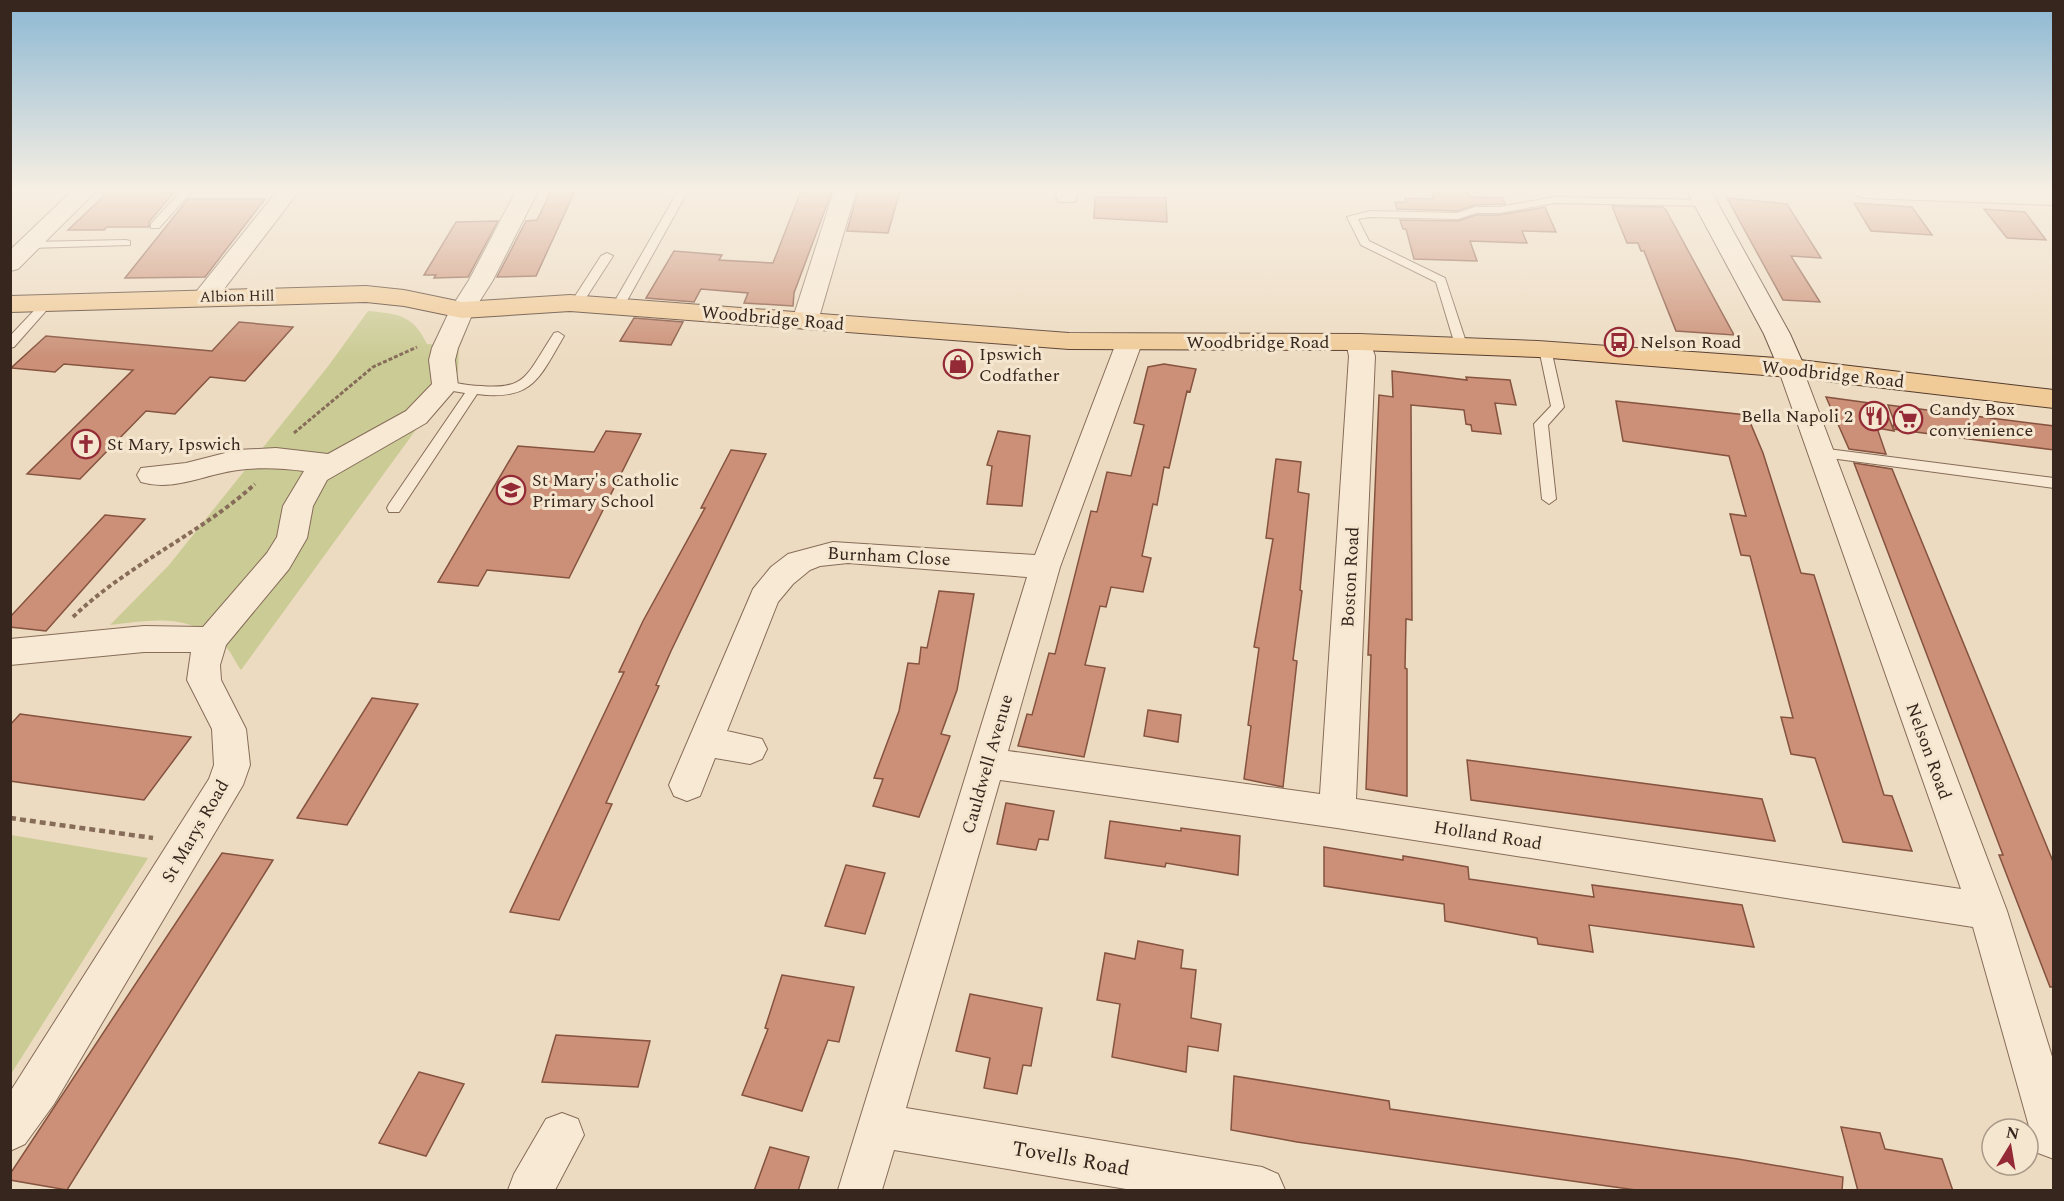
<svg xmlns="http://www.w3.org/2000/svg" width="2064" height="1201" viewBox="0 0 2064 1201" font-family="Spectral,serif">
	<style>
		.green { fill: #cbcb95 }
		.building { fill: #cb9077; stroke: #85533f; stroke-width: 1.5 }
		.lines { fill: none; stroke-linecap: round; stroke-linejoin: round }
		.lane-casing { stroke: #866c59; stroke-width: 2 }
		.street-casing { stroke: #866c59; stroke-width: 2 }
		.secondary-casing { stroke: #684d3c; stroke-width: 2 }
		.primary-casing { stroke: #543b2d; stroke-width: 2 }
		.path-far2 { stroke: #866c59; stroke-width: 3; stroke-dasharray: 4 2; stroke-linecap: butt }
		.path-far1 { stroke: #866c59; stroke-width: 4; stroke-dasharray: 4.5 3; stroke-linecap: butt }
		.path { stroke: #866c59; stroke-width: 4.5; stroke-dasharray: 6 4; stroke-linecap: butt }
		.lane { fill: #f8e9d4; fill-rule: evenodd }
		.street { fill: #f8e9d4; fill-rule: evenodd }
		.secondary { fill: #f8e9d4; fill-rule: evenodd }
		.primary { fill: #f0cb98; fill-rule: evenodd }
		.labels { text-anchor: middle; stroke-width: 6; stroke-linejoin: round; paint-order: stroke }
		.far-street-label { font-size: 15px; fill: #36261d; stroke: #f5e6d0 }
		.street-label { font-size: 18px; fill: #36261d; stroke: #f5e6d0 }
		.poi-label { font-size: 18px; fill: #36261d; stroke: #f5e6d0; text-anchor: start }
		.near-street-label { font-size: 21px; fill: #36261d; stroke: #f5e6d0 }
	</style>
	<rect width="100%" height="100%" fill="#eddbc1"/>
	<path class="green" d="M368,311C399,314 413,315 427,344L459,346L458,372L241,670C235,662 230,649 222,643C188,613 151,620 110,625L169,565L329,365Z
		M11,835L148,858L11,1074L10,835Z"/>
	<path class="building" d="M109,191H175L149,222V227H107L104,230H68Z
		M551,191H575L536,276L497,277L526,221L537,220Z
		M801,191H832L794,293L793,306L744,303L748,293L701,289L694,302L646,298L674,251L722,255L719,260L773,263Z
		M858,191H900L888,233L847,231Z
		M1431,191H1467L1470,197L1503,198L1505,204L1475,205L1457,211L1397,209L1395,202H1406L1405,198L1434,199Z
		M1095,197L1166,198L1167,222L1094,218Z
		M1727,198L1787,204L1821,258L1791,256L1820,302L1783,300Z
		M188,199H265L205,277L125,278Z
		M1854,203L1912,207L1932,235L1871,231Z
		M1612,206L1663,207L1666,210L1734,335L1676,331L1644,251H1641L1638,243H1627Z
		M1545,207L1556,232L1522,231L1527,243L1470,241L1477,261L1414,259L1406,229H1403L1400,220L1458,221L1476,215H1499Z
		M1984,209L2025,212L2046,240L2007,238Z
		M498,221L468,277L434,278L436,275H424L456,222Z
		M634,318L683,322L671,345L620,341Z
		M239,322L293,327L245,381L210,377L175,414L146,411L80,479L27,474L133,370L64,364L55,372L11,368L46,336L212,351Z
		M1164,364L1196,369L1190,392L1187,391L1169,468L1164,467L1157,505L1153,504L1142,556L1151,558L1143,592L1111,587L1106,607L1100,606L1085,665L1105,668L1084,757L1018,746L1027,714L1032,715L1049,653L1055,654L1091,511L1097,512L1107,472L1131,476L1144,425L1134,423L1148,367Z
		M1392,371L1467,380L1466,377L1510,380L1516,405L1495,403L1501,434L1472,431L1471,425L1466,424L1464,410L1411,405L1412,620L1406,619L1405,668L1407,669V796L1366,789L1371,655H1368L1379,395L1393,397Z
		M1826,397L1884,405L1894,431L1877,428L1886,454L1849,449Z
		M1616,401L1747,415L1763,453L1801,573L1814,575L1884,795L1892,796L1912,851L1843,842L1815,758L1791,754L1781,717L1793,718L1750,556L1741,555L1730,514L1746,516L1729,456L1623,441Z
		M1888,405L2054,426V450L1893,429L1894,421Z
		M606,431L641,434L569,578L487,570L478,586L438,582L518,446L594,452Z
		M998,431L1030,436L1022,506L987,504L992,466L987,465Z
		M731,450L766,454L671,651L656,685L659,686L606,803L612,804L559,920L510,912L624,672H619L643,621L705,508H701Z
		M1276,459L1301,462L1298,492L1309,494L1300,590L1302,591L1293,660L1297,661L1283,787L1244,779L1251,726L1248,725L1259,648L1254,647L1273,539L1266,538Z
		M1854,463L1892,469L2054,864V987H2050L1999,855H2003Z
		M105,515L145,519L46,631L10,627V617Z
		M939,591L974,594L957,690L941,734L950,736L919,817L873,806L883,779L874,778L899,711L908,663L919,664L921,647L927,648Z
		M372,698L418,704L347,825L297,818Z
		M1148,710L1181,715L1178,742L1144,736Z
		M20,714L191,737L144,800L10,781V725Z
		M1467,760L1762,799L1775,841L1471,800Z
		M1006,803L1054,811L1048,840L1039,839L1036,850L997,844Z
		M1110,821L1181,831V828L1240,836L1238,875L1166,863L1165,867L1105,858Z
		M1324,847L1403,860V856L1434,861L1468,867L1469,879L1594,897L1592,885L1742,905L1754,947L1589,925L1593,952L1538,944L1537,938L1445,921L1444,904L1324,886Z
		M222,853L273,860L67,1190L10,1180V1174Z
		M846,865L885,873L865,934L825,926Z
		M1138,941L1183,950L1181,968L1196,970L1191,1018L1221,1024L1218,1051L1188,1046L1186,1072L1112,1057L1120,1004L1097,1000L1105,953L1135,959Z
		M782,975L854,987L839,1042L828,1040L802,1111L742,1095L768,1029L765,1028Z
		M970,994L1042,1008L1031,1066L1023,1065L1017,1094L984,1088L990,1058L956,1051Z
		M556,1035L650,1041L638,1087L542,1082Z
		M419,1072L464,1084L426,1156L379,1143Z
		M1234,1076L1389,1101L1390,1109L1738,1159L1843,1177L1842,1191H1643L1297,1142L1231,1130Z
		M1841,1127L1880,1133L1885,1149L1942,1159L1953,1191H1858Z
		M770,1147L809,1157L798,1191H754Z"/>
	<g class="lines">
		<g class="lane-casing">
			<path id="lane" d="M181,191H192L159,228H151V224Z
				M678,191H688L624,306L618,310L614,308L612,306Z
				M1555,197L1705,200L1710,203L1705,206L1555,203L1499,213H1476L1458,219L1370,217L1358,219L1369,241L1445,278L1467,345L1461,349L1455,345L1436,282L1361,245L1347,217L1370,211L1457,213L1475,207H1499Z
				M126,240L130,241V245L30,248L24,245L30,242Z
				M607,253L613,256L582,304L580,306H572L570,304L601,256Z
				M48,298L52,300V304L14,347L10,348V336L44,300Z
				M558,332L564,336C539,379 532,401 477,394L399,512H389L387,508L389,504L465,393L441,389V383C449,381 459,384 468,385C528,391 523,380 554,333Z
				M1545,345L1551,349L1564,407L1548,425L1556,499L1549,504L1542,499L1534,424L1551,406L1539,349Z
				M1820,448L2054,478V488L1815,456L1813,453Z"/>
		</g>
		<g class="street-casing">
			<path id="street" d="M72,191H96L18,269L10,271V250Z
				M277,191H299L214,302L205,304L196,302L193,297L196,292Z
				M516,191H538L493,280L474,310L458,348L455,360L458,386L426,423L327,480L313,506L307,538L289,569L226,645L220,665L221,680L246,729L250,765L243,785L54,1104L25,1144L10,1151V1092L209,779L214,765L212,729L187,680L191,652H144L10,665V639L144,626L203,627L267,553L277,537L283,506L304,471C282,468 260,467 238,470C205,474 174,492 141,482L137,475L141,468L186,463L237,450L276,448L328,454L406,411L432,384L429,360L432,348L450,310L469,280Z
				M834,191H856L818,321L814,326L805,329L796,326L792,321Z
				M1057,191H1079L1075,202H1059L1056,197Z
				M1854,191H2054V205L1865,198L1857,196Z
				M1359,334L1368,336L1375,356L1356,799L1961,889L1778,368L1782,362L1791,360L1800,362L2007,911L2054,1063V1159L2038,1153L2032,1137L1973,927L1337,828L1000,780L906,1108L1262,1167L1278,1174L1285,1190H1132L894,1150L882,1190H838L1027,577L848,563L820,566L810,570L793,584L778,602L727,731L762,739L767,749L762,759L750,764L715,758L700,796L687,801L674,796L669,785L753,589L771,567L788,554L833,542L1035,555L1116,343L1120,337L1129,335L1138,337L1142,343L1060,567L1008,751L1320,794L1349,356L1346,342L1350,336Z
				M562,1113L578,1119L584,1135L555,1190H508L514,1174L546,1119Z"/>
		</g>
		<g class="secondary-casing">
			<path id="secondary" d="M1687,191H1711L1790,334L1805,368L1801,374L1791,377L1781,374L1764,334Z"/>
		</g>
		<g class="primary-casing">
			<path id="primary" d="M366,286L404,290L462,302L570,295L1069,333L1359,334L1538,341L1791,359L2054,390V408L1791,377L1538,357L1359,350L1069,349L570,311L462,318L404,306L366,302L10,312V296Z"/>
		</g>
		<path class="path-far2" d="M294,433L373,367L417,347"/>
		<path class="path-far1" d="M73,617C128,564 199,535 255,484"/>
		<path class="path" d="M10,818L153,838"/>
		<use href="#lane" class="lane"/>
		<use href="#street" class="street"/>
		<use href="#secondary" class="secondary"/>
		<use href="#primary" class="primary"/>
	</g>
	<linearGradient id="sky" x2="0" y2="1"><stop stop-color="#8cb8d3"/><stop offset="0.53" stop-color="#f7efe3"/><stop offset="1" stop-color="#f7efe3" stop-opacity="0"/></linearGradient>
	<rect width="2064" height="359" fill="url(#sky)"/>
	<defs>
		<g id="bus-ring" transform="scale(1.5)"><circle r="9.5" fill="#f5e6d0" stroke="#942a36" stroke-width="1.5"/><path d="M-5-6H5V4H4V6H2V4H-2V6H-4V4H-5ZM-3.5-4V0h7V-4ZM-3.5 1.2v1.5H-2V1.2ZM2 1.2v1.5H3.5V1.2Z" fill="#942a36"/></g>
		<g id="shop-ring" transform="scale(1.5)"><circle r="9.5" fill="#f5e6d0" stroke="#942a36" stroke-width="1.5"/><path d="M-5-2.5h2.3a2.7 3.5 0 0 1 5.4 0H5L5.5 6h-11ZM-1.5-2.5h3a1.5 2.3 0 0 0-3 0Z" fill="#942a36"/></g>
		<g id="restaurant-ring" transform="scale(1.5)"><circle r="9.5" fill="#f5e6d0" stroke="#942a36" stroke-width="1.5"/><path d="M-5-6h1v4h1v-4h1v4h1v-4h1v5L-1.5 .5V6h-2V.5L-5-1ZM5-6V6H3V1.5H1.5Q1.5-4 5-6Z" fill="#942a36"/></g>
		<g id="supermarket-ring" transform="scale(1.5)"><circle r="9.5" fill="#f5e6d0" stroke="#942a36" stroke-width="1.5"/><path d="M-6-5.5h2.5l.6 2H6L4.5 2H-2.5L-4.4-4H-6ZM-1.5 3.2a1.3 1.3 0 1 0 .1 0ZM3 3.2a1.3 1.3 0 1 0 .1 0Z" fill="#942a36"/></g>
		<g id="church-ring" transform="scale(1.5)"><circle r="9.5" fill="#f5e6d0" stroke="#942a36" stroke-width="1.5"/><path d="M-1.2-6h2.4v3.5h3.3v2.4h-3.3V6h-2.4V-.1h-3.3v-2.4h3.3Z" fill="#942a36"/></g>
		<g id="school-ring" transform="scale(1.5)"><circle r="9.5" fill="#f5e6d0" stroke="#942a36" stroke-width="1.5"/><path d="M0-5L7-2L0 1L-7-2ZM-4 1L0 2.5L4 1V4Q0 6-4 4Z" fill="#942a36"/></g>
	</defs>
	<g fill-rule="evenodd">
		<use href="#bus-ring" x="1619" y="342"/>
		<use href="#shop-ring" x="958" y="364"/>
		<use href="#restaurant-ring" x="1874" y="416"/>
		<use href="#supermarket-ring" x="1908" y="419"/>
		<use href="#church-ring" x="86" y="444"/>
		<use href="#school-ring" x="511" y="490"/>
	</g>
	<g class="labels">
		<g class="far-street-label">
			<text transform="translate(237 296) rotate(-1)" y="5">Albion Hill</text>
		</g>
		<g class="street-label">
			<text transform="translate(773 318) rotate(5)" y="6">Woodbridge Road</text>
			<text x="1258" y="348">Woodbridge Road</text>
			<text transform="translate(1833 374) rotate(6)" y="6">Woodbridge Road</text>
			<text transform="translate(889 556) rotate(3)" y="6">Burnham Close</text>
			<text transform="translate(1350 577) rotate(-87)" y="6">Boston Road</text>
			<text transform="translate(1929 751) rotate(70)" y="6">Nelson Road</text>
			<text transform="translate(987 764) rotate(-74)" y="6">Cauldwell Avenue</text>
			<text transform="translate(195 831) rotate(-60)" y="6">St Marys Road</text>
			<text transform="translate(1488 835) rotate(9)" y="6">Holland Road</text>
		</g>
		<g class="poi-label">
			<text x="1640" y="348">Nelson Road</text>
			<text x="979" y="360">Ipswich<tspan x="979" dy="21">Codfather</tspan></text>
			<text x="1929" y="415">Candy Box<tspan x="1929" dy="21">convienience</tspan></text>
			<text x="1853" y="422" text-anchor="end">Bella Napoli 2</text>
			<text x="107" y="450">St Mary, Ipswich</text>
			<text x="532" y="486">St Mary's Catholic<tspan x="532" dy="21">Primary School</tspan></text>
		</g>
		<g class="near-street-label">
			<text transform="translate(1071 1158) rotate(10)" y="7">Tovells Road</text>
		</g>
	</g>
	<rect width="2064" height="1201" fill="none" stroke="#36261d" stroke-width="24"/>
	<g transform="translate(2010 1147) rotate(11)"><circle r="28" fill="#f5e6d0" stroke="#a99988" stroke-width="1.5"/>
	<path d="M0-4.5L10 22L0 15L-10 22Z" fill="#942a36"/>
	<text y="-9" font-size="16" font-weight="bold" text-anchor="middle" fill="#36261d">N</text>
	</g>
</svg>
